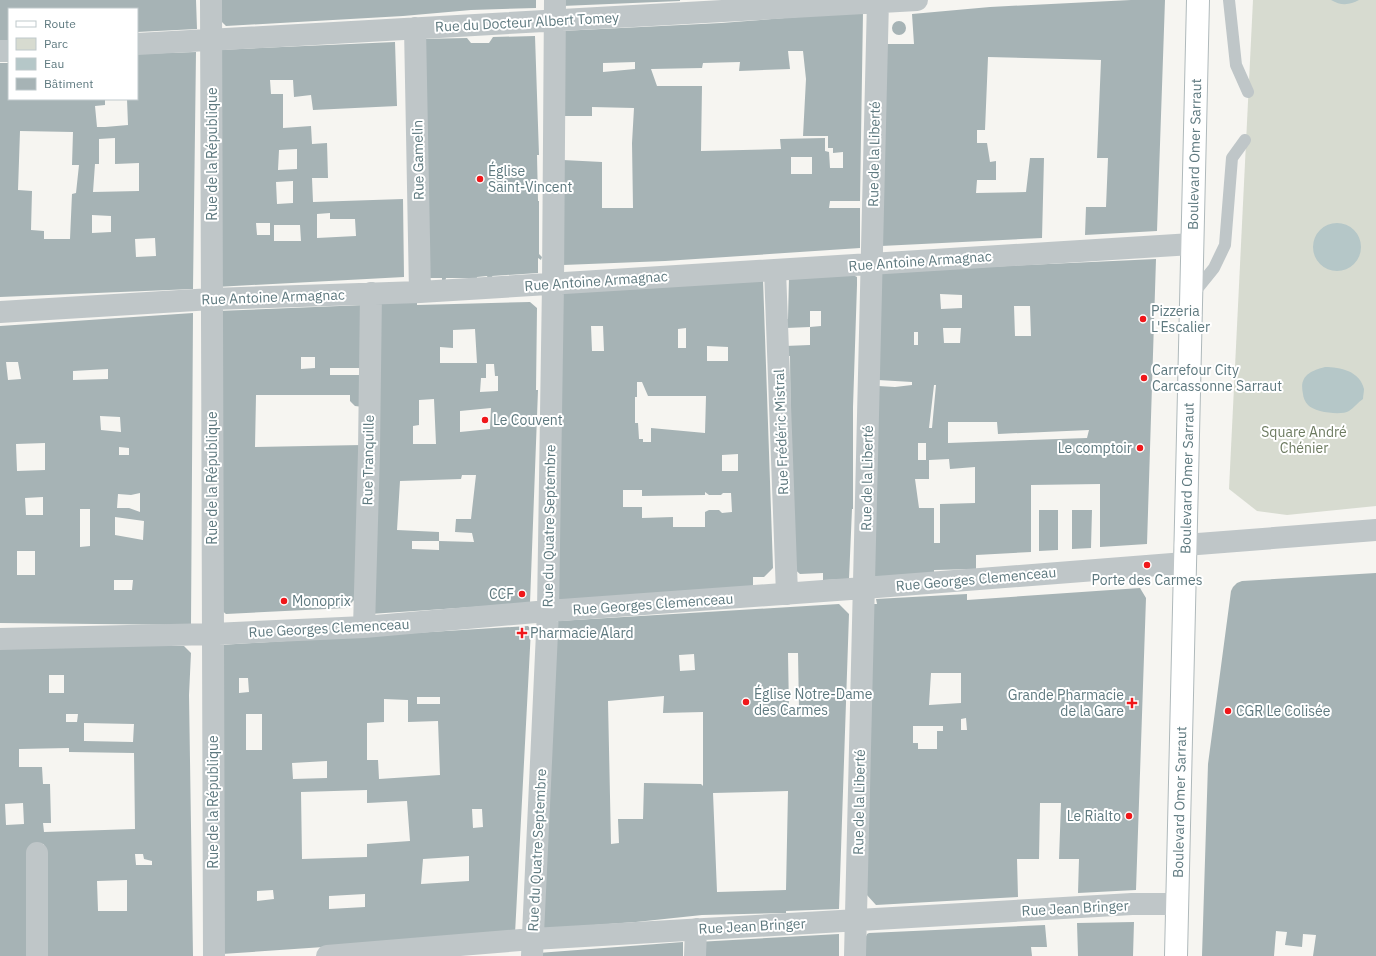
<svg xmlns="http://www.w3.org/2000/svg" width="1376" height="956" viewBox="0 0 1376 956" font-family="'IBM Plex Sans',sans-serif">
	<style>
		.green { fill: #d7dbd0 }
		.water { fill: #b5c7c8 }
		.building { fill: #a6b3b5; fill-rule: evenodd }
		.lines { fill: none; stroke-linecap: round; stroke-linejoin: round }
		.secondary-casing { stroke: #afb9bb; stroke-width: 24 }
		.lane { stroke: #bfc6c8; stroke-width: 12 }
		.street { stroke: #bfc6c8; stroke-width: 22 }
		.secondary { stroke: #fff; stroke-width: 22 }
		.poi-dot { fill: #f0171a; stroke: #fff; stroke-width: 1.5 }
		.labels { text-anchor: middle; stroke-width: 4; stroke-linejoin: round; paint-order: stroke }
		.street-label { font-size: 14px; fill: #5e797f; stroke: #fff }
		.poi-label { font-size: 14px; fill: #5e797f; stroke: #fff; text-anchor: start }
		.park-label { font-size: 14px; fill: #6d7b61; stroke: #fff }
	</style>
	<rect width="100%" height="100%" fill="#f6f5f1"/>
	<path class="green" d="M1253,0H1376V506L1287,515L1257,511L1229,489Z"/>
	<path class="water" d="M1331,0H1359C1350,5 1341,6 1331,0Z
		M1313 247a24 24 0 1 1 48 0a24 24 0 1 1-48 0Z
		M1325,367C1340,367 1360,371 1364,389C1364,392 1363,396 1363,399C1358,402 1354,408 1349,411C1341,416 1314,412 1308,405C1305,402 1303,397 1303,394C1299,376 1310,371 1325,367Z"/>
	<path class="building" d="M0,0H196L197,29L137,32V9H9V40H0Z
		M220,0H536V8L471,10L403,16L226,26L220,20Z
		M562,0H680V1L562,6Z
		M1131,0H1165L1157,231L1085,235L1086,207H1106L1108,158H1097L1101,60L988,57L985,130H977V143H987L990,162L996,161V180H977L976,193L1026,192L1030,158H1044L1042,238L881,246L887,44H914L912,14L990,7Z
		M863,12L860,201H830L829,208H860V248L665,261L563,265V160L602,162V208H633L632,143L634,108L592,107V116H564L561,31L721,23ZM788,51H803L806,79L803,136H828V148H833V153L843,152V168H830L829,152L825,151V138L780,139L781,149L701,151L702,86H657L651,69L702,68L703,63L740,62L739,71L790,69ZM635,62V69L603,72V63ZM791,157H812V174H791Z
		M892 28a7 7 0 1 1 14 0a7 7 0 1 1-14 0Z
		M535,36L539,155H537L538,201H539V254L542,257L541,260L538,258V273L492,276L494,281L490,283L487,276L477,277L476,283L471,278H446L445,282H442V278H427L418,39L467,38L471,43H489L493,37Z
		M395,42L397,106L313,110L311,95L294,97L293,80H270L271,94H283V128L311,126L312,144L327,143L328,178H312L313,202L403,199L404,277L216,287L218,50ZM297,149V169L278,170L279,150ZM293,181V203L277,204L276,182ZM330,213V219H355L356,236L317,238V214ZM256,223H270V235H257ZM274,225H300L301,241H274Z
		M196,52L193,289L0,297V63H9V99H105V105L95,106L97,127H105L128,125L127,99H137V54ZM20,131L73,132L72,165H79L76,193L72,194L70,239H44V231L31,230L32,191L18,190ZM115,138V164L139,163V191L93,192L95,164H99V139ZM92,215L111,216V232L92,233ZM155,238L156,256L136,257L135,239Z
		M1156,259L1147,544L1100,547V484L1031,485V552L976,555V569L934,570V576H874L878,386L895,387L912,385V382L878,380L880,272ZM940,294L962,295V308L941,309ZM1014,306H1030L1031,336H1015ZM943,328H961L960,343H944ZM914,332H918V345H914ZM934,385H936L932,428H929ZM948,422H997L998,434L1089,430L1087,438L948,443ZM918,443H926V460H918ZM949,459L950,469L975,467V503L940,504V543H934V508H919L915,479H929V460Z
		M851,274L857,277V285L853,407V509H852L849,579L823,580V573L800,574L792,567L790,356H785V346L810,345V327L821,326V311H810V327L786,328L787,319H788L789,277Z
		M763,279L773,568L764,577H753V586L554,602L562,291ZM591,326H603L604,351H592ZM686,328V348H678V329ZM707,346L728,347V361H707ZM637,382H642L648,396H706L705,433L651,428V442H643V439H639L638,423H635V397H637ZM738,454V471H722V455ZM623,490H642V496L705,495V492L709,495H721L723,493H731L732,512L722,513L719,510H709L705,512V527H673V517L642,518V507H623Z
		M417,301V305L530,302L537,308L536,390H538L530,603L370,614L376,304ZM475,329L477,363H440V347L453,348V330ZM486,364H494L495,376H498V391L480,392L481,378H486ZM434,399L436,444H413V426L419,425V400ZM491,408L490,429L460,432V411ZM462,475H476L471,519H456L455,532L472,533L474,542L439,541V550L412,549V541H439V532L397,530L400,481L461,479Z
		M364,305L363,368H330V375H363V407L355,406L350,401V395H256L255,447L362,445L355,599L346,608L226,614L215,605L217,311ZM301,357H315V368L301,369Z
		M193,313L191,625L0,623V326ZM6,362H18L21,379L8,380ZM108,369V379L73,380V371ZM100,416L120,417L121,432L101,430ZM45,443V470L17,471L16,444ZM119,447L129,448V455H119ZM140,493V512L129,508H117L118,494L131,495ZM43,497V515H26L25,498ZM80,509H90V546L80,547ZM115,517L144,521L143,540L115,535ZM17,551H35V575H17ZM114,580H133L132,590H114Z
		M1039,510H1058V550L1039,551Z
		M1072,510H1092L1091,548L1072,549Z
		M1376,573V956H1313L1316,935L1303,934L1302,947L1285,945L1287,932L1276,931L1274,956H1202L1208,764L1231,591L1233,587L1237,583L1242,581Z
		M1140,588L1146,598L1136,890L1078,893L1079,859H1059L1061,803H1040L1039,859H1017L1018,897L876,905L866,894L872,604H877L876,599L967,594V600ZM931,673H961V703L929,705ZM966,718L967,730H961V719ZM913,726H943V731H937V749H918V743H913Z
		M839,604L849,614L839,909L786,911V913L702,915L636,922L539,929L558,621ZM788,653H798L799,710H789ZM694,654L695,670L680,671L679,655ZM664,696L663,713L703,712V786L701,784L644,783L643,819H618L619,843L611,844L608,701ZM788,791L786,890L717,892L713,793Z
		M528,626L531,629L515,934L222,954L220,645ZM239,678H248L249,692L239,693ZM417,697H440V704H417ZM384,699L408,700V722L438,721L440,775L379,779L378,760H367V723L384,722ZM246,714H262V750H246ZM327,761V778L293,779L292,763ZM367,790V803L407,801L410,841L367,844V857L302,859L301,792ZM472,809H482L483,827L473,828ZM469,856V881L421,884L423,859ZM273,890L274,899L257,901V891ZM365,894V907L329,909V896Z
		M0,646H184L191,653L189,695L193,956H41L44,844L31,845L28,956H0ZM49,675H64V693H49ZM66,714H78L77,722H66ZM84,723L134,724L133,742L84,741ZM69,748V752L134,753L135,829L44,832L43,823H51L50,784H43L42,767H19V749ZM23,803L24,824L6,825L5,804ZM135,854H143L144,859L152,861V865H136ZM127,880V911H98L97,881Z
		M1134,922L1133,956H1078L1077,923Z
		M1045,925L1047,947H1031L1032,956H864L865,939L867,934L869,933Z
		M839,934V956H697V942Z
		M683,942V956H537L538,953Z"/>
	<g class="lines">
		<g class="secondary-casing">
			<g id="secondary">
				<path id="s1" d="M1176,956L1198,0"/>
			</g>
		</g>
		<path class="lane" d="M1229,0L1236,65L1248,92
			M1193,294L1214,268L1225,245L1232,158L1245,140"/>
		<path class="street" d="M211,0L214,956
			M415,28L420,292
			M137,44L917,0
			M0,51H9
			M775,270L787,594
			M0,312L212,299L420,292L1192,244
			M1185,545L1376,530
			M364,627L369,451L371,293
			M0,639L213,634L364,627L548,611L864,588L1185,563
			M37,853V956
			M327,956L533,939L1132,904H1177
			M532,956L548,611L553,284L555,0
			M695,956L696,929
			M855,956L878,0"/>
		<use href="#secondary" class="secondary"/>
	</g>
	<g class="poi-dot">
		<circle cx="480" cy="179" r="4"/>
		<circle cx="1143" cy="319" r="4"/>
		<circle cx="1144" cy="378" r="4"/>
		<circle cx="485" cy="420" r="4"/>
		<circle cx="1140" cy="448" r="4"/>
		<circle cx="1147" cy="565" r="4"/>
		<circle cx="522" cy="594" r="4"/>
		<circle cx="284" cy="601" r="4"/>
		<path d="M520 627h4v4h4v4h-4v4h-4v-4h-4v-4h4z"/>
		<circle cx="746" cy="702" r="4"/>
		<path d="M1130 697h4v4h4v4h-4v4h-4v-4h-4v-4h4z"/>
		<circle cx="1228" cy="711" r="4"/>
		<circle cx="1129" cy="816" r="4"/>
	</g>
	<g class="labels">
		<g class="street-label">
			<text transform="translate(527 22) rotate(-3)" y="5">Rue du Docteur Albert Tomey</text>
			<text transform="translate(212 154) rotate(-90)" y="5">Rue de la République</text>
			<text transform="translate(874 154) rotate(-89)" y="5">Rue de la Liberté</text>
			<text dy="5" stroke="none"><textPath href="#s1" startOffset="802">Boulevard Omer Sarraut</textPath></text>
			<text transform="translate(418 160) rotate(-91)" y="5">Rue Gamelin</text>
			<text transform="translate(920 261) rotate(-4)" y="5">Rue Antoine Armagnac</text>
			<text transform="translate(596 281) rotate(-4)" y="5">Rue Antoine Armagnac</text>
			<text transform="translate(273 297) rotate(-2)" y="5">Rue Antoine Armagnac</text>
			<text transform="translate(781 432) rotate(-92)" y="5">Rue Frédéric Mistral</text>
			<text transform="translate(368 460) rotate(-89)" y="5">Rue Tranquille</text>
			<text transform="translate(212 478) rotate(-90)" y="5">Rue de la République</text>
			<text transform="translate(867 478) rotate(-89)" y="5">Rue de la Liberté</text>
			<text dy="5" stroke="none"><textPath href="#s1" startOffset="478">Boulevard Omer Sarraut</textPath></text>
			<text transform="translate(549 526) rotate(-89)" y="5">Rue du Quatre Septembre</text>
			<text transform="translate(976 579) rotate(-5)" y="5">Rue Georges Clemenceau</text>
			<text transform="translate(653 604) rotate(-4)" y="5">Rue Georges Clemenceau</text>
			<text transform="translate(329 628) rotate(-3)" y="5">Rue Georges Clemenceau</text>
			<text transform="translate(213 802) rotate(-90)" y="5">Rue de la République</text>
			<text transform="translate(859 802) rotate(-89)" y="5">Rue de la Liberté</text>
			<text dy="5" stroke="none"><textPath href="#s1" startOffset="154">Boulevard Omer Sarraut</textPath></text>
			<text transform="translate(537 850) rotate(-87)" y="5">Rue du Quatre Septembre</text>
			<text transform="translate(1075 908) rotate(-3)" y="5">Rue Jean Bringer</text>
			<text transform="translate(752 926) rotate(-3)" y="5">Rue Jean Bringer</text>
		</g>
		<g class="poi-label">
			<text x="488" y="176">Église<tspan x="488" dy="16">Saint-Vincent</tspan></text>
			<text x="1151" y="316">Pizzeria<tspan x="1151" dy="16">L'Escalier</tspan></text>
			<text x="1152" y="375">Carrefour City<tspan x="1152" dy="16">Carcassonne Sarraut</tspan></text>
			<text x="493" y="425">Le Couvent</text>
			<text x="1132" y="453" text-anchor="end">Le comptoir</text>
			<text x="1147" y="585" text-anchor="middle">Porte des Carmes</text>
			<text x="514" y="599" text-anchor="end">CCF</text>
			<text x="292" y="606">Monoprix</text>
			<text x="530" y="638">Pharmacie Alard</text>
			<text x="754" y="699">Église Notre-Dame<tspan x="754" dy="16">des Carmes</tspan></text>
			<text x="1124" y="700" text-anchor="end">Grande Pharmacie<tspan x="1124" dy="16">de la Gare</tspan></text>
			<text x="1236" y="716">CGR Le Colisée</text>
			<text x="1121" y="821" text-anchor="end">Le Rialto</text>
		</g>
		<g class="park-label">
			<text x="1304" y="437">Square André<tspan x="1304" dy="16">Chénier</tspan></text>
		</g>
	</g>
	<rect x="8" y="8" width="130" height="92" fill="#ffffff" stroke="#bfc9cc"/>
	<rect x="16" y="21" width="20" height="6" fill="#ffffff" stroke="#bfc9cc"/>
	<text x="44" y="28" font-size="12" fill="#5e797f">Route</text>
	<rect x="16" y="38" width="20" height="12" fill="#d7dbd0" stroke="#bfc9cc"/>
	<text x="44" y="48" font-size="12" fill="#5e797f">Parc</text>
	<rect x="16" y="58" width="20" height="12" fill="#b5c7c8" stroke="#bfc9cc"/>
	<text x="44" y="68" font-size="12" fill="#5e797f">Eau</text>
	<rect x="16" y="78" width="20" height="12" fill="#a6b3b5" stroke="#bfc9cc"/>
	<text x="44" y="88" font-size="12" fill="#5e797f">Bâtiment</text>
</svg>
